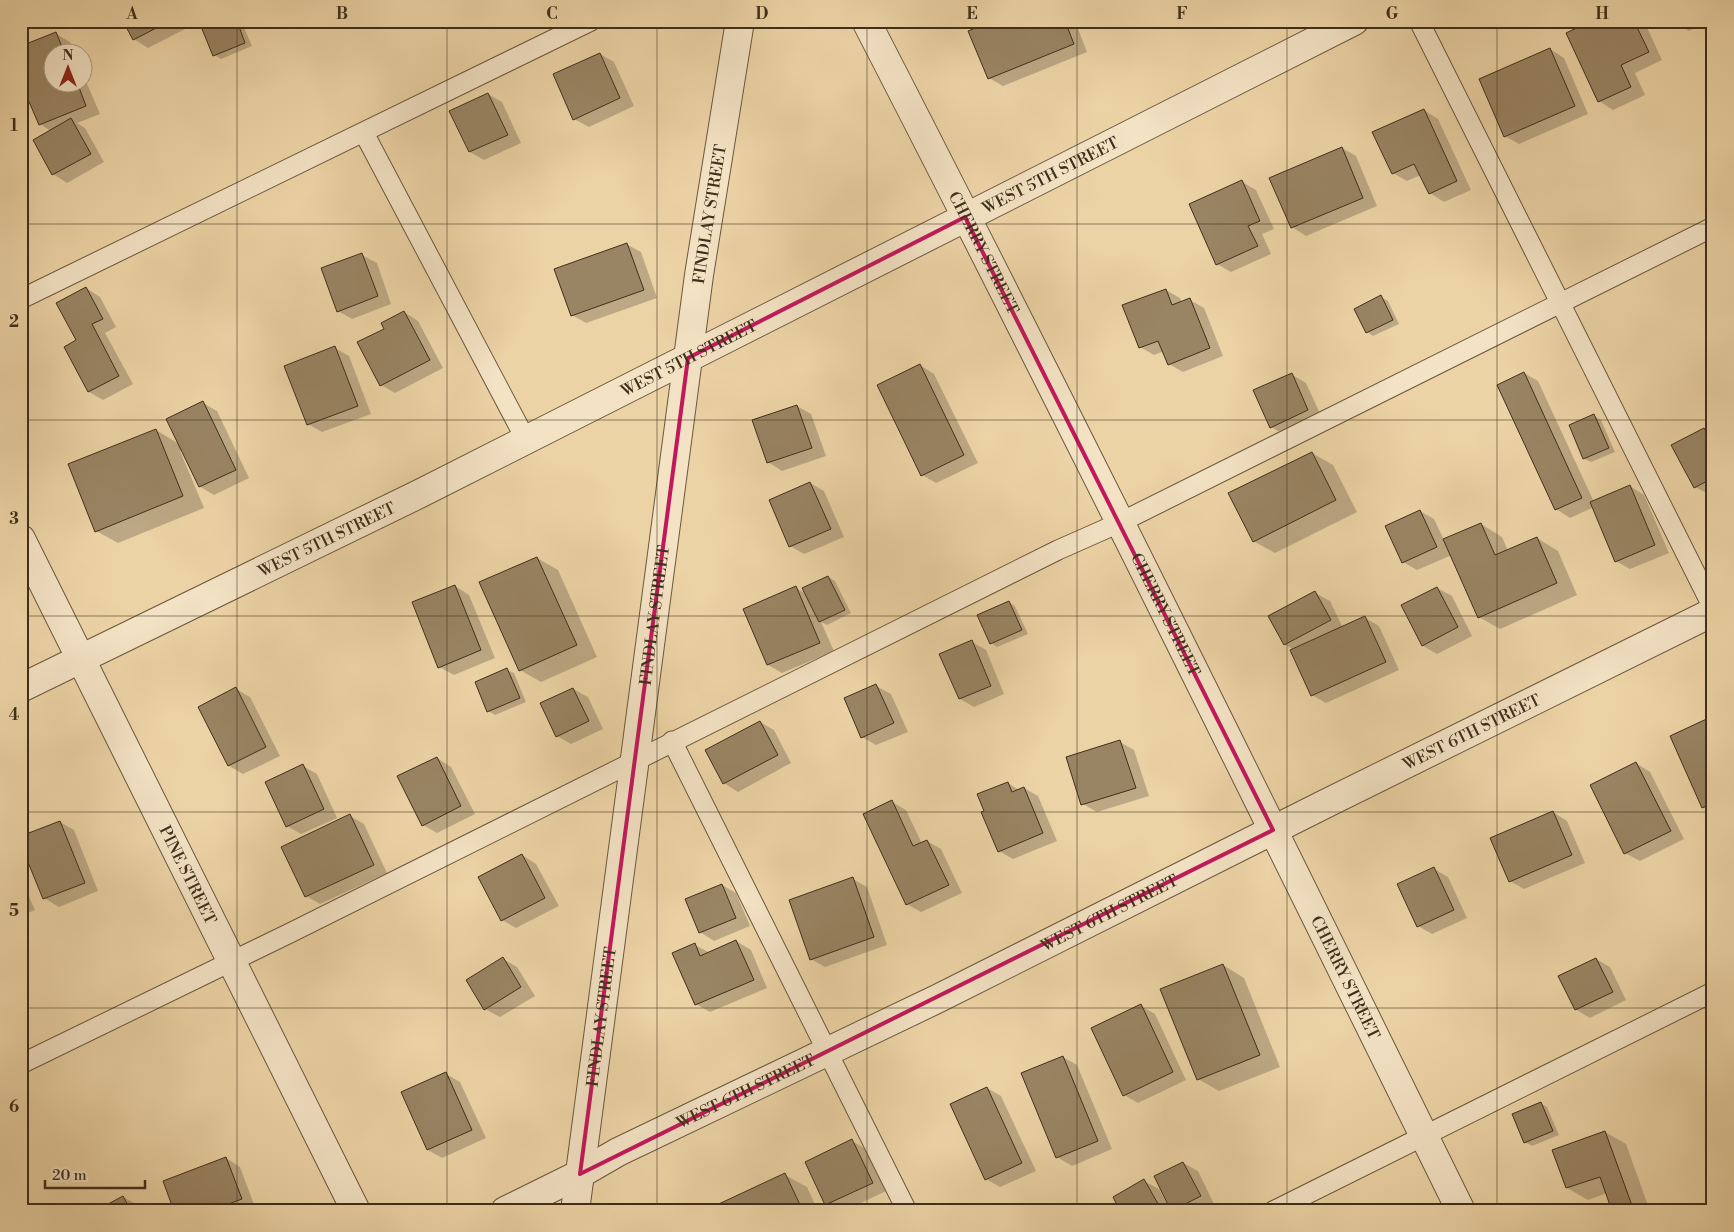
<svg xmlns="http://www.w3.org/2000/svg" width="1734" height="1232" viewBox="0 0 1734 1232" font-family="'Libre Bodoni',serif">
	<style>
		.shadow { fill: #0003 }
		.building { fill: #998463; stroke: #3f2f1b }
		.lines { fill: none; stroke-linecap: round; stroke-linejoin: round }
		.lane-casing { stroke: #6a583e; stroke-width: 21 }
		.street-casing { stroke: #6a583e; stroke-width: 30 }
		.lane { stroke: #f3e2c4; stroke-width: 19 }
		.street { stroke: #f3e2c4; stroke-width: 28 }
		.marked { fill: none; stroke: #c2185b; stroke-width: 4; stroke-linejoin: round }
		.grid { fill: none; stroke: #3f2f1b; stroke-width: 1; stroke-opacity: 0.55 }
		.labels { text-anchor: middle; stroke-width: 4; stroke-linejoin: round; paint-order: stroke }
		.street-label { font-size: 16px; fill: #3f2f1b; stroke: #f3e2c4 }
		.neatline { fill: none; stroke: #3f2f1b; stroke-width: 2 }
		.grid-label { font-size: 16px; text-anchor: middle; font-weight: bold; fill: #3f2f1b }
	</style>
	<rect width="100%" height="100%" fill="#ecd3a5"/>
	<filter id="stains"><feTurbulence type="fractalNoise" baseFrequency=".004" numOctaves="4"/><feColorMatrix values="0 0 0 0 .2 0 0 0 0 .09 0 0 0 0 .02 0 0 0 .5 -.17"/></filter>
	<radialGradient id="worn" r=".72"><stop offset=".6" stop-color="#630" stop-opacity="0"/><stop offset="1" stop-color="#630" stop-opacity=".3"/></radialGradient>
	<path class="shadow" d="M124,21H186L189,27L148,48L134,39Z
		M210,21H241L252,46L221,59L214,55Z
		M995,21H1075L1087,52L1003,86L989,78Z
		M1594,21H1644L1662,60L1635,73L1645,95L1613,110L1599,101Z
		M1673,21H1709L1689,31Z
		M55,33L70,42L74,52H52V82H82V72L100,114L77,123L85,128L104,162L67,183L53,174L34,141L51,131L40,124L21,80Z
		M1550,49L1564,58L1588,114L1519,144L1505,136Z
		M600,54L614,62L634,106L589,127L574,119Z
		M488,94L502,102L521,143L484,160L470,152Z
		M1424,110L1438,119L1471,190L1444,202L1430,193L1421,175L1407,181L1393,173Z
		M1342,148L1356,156L1377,206L1306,236L1292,227Z
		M1242,182L1256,190L1274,229L1262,234L1271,254L1231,272L1217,264Z
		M626,244L641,252L657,298L586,323L572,315Z
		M362,255L377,263L391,304L352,319L338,311Z
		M86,288L100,297L116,327L105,333L133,384L103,400L89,392L77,340Z
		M1166,290L1180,298L1182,303L1190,300L1204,308L1223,356L1183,372L1169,364L1164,351L1154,355L1140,347Z
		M1381,297L1388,301L1399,324L1373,336L1367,332Z
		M404,312L418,321L443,368L395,393L381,385L385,329Z
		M335,348L349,356L371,414L322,432L308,424Z
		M920,365L934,374L978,463L936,483L922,475Z
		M1524,373L1538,381L1594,502L1630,486L1644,495L1669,553L1630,569L1616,561L1594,507L1570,518L1556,509Z
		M1291,374L1306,383L1322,418L1285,435L1271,427Z
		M203,403L217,411L249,478L214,495L199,486L182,450L180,451L204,508L118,543L96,531L156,430L179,444Z
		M797,406L811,414L826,456L782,471L768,462Z
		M1594,416L1601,420L1615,452L1591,462L1584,459L1570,426Z
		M1704,430L1713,435V494L1710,495L1695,487Z
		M1312,453L1333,465L1357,512L1275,553L1253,541Z
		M810,483L824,491L844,537L804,554L790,546Z
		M1420,511L1434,519L1444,540L1481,524L1502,537L1508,551L1537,538L1558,551L1577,595L1500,629L1479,617L1452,555L1417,570L1403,562Z
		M537,558L558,570L597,657L541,682L520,670Z
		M828,577L835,581L851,613L827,625L821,622L834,651L782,673L768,665L796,588L806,594Z
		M455,586L469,595L495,658L454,675L439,667Z
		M1437,588L1452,596L1472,636L1437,654L1423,646Z
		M1315,593L1330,601L1343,628L1365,618L1379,626L1399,670L1326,703L1312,695L1294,650L1284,644Z
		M1008,602L1015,606L1028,634L997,647L991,643Z
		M972,642L986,650L1004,694L974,707L960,699Z
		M507,670L514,673L526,702L495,715L488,711Z
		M876,686L891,694L908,732L876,745L862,737Z
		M236,689L250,697L280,756L243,774L229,766Z
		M573,689L588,697L603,729L571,744L557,736Z
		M1713,718V812L1703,807Z
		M760,722L774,730L791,763L738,792L724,783Z
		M1120,742L1134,750L1149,796L1097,812L1083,804Z
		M437,758L451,767L475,814L437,833L423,825Z
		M1636,763L1650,772L1684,839L1640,861L1625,853Z
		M303,766L317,774L337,818L301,834L287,826Z
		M1008,783L1019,790L1024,788L1038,796L1057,841L1013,859L999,851Z
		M892,802L906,810L922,844L927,841L941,849L962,893L921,912L907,904Z
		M1553,812L1567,821L1585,863L1524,889L1510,881Z
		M350,816L364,824L387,873L320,904L306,896Z
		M60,822L74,830L98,891L59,907L44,898Z
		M522,855L536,864L559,906L516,928L502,920Z
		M1434,869L1448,877L1467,918L1432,934L1418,926Z
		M21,879L35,910L21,916Z
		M853,879L867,887L887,945L825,967L811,959Z
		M722,885L736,893L750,926L714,941L700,932Z
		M736,941L751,950L767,988L710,1012L696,1004L695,945L710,953Z
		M503,959L517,967L535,996L500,1017L485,1009Z
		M1596,959L1610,967L1626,1000L1590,1018L1575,1009Z
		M1223,965L1244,978L1280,1067L1219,1091L1198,1079Z
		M1141,1006L1155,1014L1186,1080L1138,1103L1124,1095Z
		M1063,1057L1077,1065L1112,1149L1072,1166L1057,1157Z
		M446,1074L460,1082L486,1138L442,1158L428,1150Z
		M987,1088L1001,1096L1036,1171L1000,1187L986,1179Z
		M1540,1103L1547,1107L1559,1135L1532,1146L1525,1142Z
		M1605,1132L1626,1144L1650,1211H1614L1607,1193L1588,1200L1567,1188Z
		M852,1141L866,1149L886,1191L844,1211H838L826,1204Z
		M226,1158L240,1167L255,1207L245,1211H176Z
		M1183,1163L1198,1171L1214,1204L1201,1211H1174L1169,1208L1170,1211H1122L1144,1181L1159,1189L1167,1204L1169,1203Z
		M785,1175L807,1187L818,1211H710Z
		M123,1197L138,1205L141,1211H97Z"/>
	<path class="building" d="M123,21H170L133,40Z
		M207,21H237L245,43L213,56L200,24Z
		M992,21H1065L1074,44L988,79L968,31Z
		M1591,21H1634L1649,52L1621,65L1631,87L1598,102L1566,33Z
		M56,32L64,52H52V82H77L86,106L39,125L21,83V46Z
		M1550,48L1575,106L1504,137L1479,79Z
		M600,53L620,98L573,120L553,74Z
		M488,93L508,135L469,152L449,111Z
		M1424,109L1457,181L1429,194L1414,164L1392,174L1372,132Z
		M71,118L91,154L52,175L33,140Z
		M1342,147L1363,198L1291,228L1269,178Z
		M1242,180L1260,221L1248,226L1258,246L1216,265L1189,204Z
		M627,243L644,290L571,316L554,269Z
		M362,253L378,296L337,312L321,268Z
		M86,287L103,319L92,324L119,376L88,392L64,347L76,340L56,303Z
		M1166,289L1172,305L1190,298L1210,348L1168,365L1158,341L1139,348L1122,305Z
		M1381,295L1393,320L1366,333L1354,309Z
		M404,311L430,360L380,386L357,342L384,329L381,323Z
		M335,346L358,406L307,425L284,366Z
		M920,364L964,455L921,476L877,385Z
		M1524,372L1582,498L1555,510L1497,385Z
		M1292,373L1308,410L1270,428L1253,390Z
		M203,401L236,470L199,487L166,419Z
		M797,405L812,448L767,463L752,420Z
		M1594,414L1609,448L1583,459L1569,425Z
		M1704,428L1713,445V478L1694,488L1671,445Z
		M156,429L183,496L95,532L68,464Z
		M1312,452L1336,500L1253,542L1228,493Z
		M810,482L831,529L789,547L769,500Z
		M1630,485L1655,545L1615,562L1590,502Z
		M1420,510L1437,547L1402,563L1385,526Z
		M1481,523L1495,555L1537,537L1557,583L1478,618L1443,539Z
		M537,557L577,645L519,671L479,582Z
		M828,576L845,610L819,622L802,588Z
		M455,585L481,650L438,668L412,602Z
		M796,586L820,643L767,665L743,609Z
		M1437,587L1458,627L1422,646L1401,605Z
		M1315,591L1331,620L1284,645L1268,616Z
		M1009,601L1022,630L990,644L977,615Z
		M1365,616L1386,662L1311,696L1290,650Z
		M972,640L991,686L959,699L939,654Z
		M507,668L520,698L487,712L475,682Z
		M876,684L894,723L861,738L844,698Z
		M236,687L266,747L228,766L198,707Z
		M573,688L589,721L556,737L540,703Z
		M1713,716V803L1702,808L1670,736Z
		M760,721L778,755L723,784L705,750Z
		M1120,740L1136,788L1081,805L1066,757Z
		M437,757L461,806L422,826L397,776Z
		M1636,762L1671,831L1624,854L1590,785Z
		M303,764L324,809L286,827L265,782Z
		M1008,782L1012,792L1024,787L1043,833L998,852L981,812L984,811L977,794Z
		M892,800L913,846L927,840L949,885L906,905L863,814Z
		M1553,811L1572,855L1509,882L1490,838Z
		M350,814L374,865L305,897L281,847Z
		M60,821L85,883L43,899L21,845V836Z
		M522,854L545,898L501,921L478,877Z
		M1434,867L1454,910L1417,927L1397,884Z
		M853,877L874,937L810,960L789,900Z
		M722,884L736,918L699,933L685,899Z
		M736,940L754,980L695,1005L672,953L695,943L700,956Z
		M503,957L521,987L484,1010L466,980Z
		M1596,958L1613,992L1575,1010L1558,976Z
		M1223,964L1260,1055L1197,1080L1160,989Z
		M1141,1004L1173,1072L1123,1096L1091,1028Z
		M1063,1056L1098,1141L1056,1158L1021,1073Z
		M446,1072L472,1130L427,1150L401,1092Z
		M987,1087L1022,1163L985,1180L950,1104Z
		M1541,1102L1553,1131L1524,1143L1512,1114Z
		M1605,1131L1634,1211H1612L1600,1177L1566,1188L1552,1150Z
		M852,1139L873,1183L825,1205L805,1162Z
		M226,1157L242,1199L210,1211H174L163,1181Z
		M1183,1162L1201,1196L1171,1211L1154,1176Z
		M785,1173L803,1211H708V1209Z
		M1144,1179L1162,1211H1120L1113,1197Z
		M123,1196L131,1211H95Z"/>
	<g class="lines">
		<g class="lane-casing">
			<path id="lane" d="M1419,21L1713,608
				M364,133L526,440
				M21,299L591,21
				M672,741L907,1211
				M21,1064L292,932L1058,550L1119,523L1713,227
				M1273,1211L1713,992"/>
		</g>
		<g class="street-casing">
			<g id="street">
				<path id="s1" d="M866,21C1069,415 1265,813 1461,1211"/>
				<path id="s2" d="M21,539L356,1211"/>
				<path id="s3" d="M21,688L419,494L1354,21"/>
				<path id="s4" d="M505,1211L580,1174L618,1152L939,998L1325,804L1713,612"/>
				<path id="s5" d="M575,1211L699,275L740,21"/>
			</g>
		</g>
		<use href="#lane" class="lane"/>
		<use href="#street" class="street"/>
	</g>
	<path class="marked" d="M965,217L1273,830L580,1174L688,358Z"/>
	<path class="grid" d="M237,21V1211M447,21V1211M657,21V1211M867,21V1211M1077,21V1211M1287,21V1211M1497,21V1211M21,224H1713M21,420H1713M21,616H1713M21,812H1713M21,1008H1713"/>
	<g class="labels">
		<g class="street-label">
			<text dy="6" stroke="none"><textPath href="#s3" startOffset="1150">WEST 5TH STREET</textPath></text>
			<text dy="6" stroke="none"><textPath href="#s5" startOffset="1006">FINDLAY STREET</textPath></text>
			<text dy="6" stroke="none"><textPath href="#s1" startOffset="260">CHERRY STREET</textPath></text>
			<text dy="6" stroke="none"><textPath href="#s3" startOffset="745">WEST 5TH STREET</textPath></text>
			<text dy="6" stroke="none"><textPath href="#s3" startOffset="340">WEST 5TH STREET</textPath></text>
			<text dy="6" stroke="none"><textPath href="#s5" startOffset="601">FINDLAY STREET</textPath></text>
			<text dy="6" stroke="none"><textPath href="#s1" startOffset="665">CHERRY STREET</textPath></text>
			<text dy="6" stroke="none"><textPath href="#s4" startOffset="1079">WEST 6TH STREET</textPath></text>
			<text dy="6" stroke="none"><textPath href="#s2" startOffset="375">PINE STREET</textPath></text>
			<text dy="6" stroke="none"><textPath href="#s4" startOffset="674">WEST 6TH STREET</textPath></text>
			<text dy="6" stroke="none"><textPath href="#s1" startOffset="1070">CHERRY STREET</textPath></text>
			<text dy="6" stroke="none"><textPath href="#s5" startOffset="196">FINDLAY STREET</textPath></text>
			<text dy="6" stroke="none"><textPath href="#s4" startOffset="269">WEST 6TH STREET</textPath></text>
		</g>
	</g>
	<rect width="1734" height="1232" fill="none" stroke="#ecd3a5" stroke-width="55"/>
	<g transform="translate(68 68)"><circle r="24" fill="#f3e2c4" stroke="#ab9a80"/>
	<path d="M0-4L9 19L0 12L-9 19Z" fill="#8f2418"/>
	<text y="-8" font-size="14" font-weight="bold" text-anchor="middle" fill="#3f2f1b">N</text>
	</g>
	<path d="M45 1180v8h100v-8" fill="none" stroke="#3f2f1b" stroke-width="2.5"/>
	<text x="52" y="1180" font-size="15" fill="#3f2f1b" stroke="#f3e2c4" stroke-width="4" paint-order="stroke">20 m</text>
	<rect x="28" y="28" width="1678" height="1176" class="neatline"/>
	<g class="grid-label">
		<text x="132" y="19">A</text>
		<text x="342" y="19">B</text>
		<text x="552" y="19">C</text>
		<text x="762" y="19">D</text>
		<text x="972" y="19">E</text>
		<text x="1182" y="19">F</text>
		<text x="1392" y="19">G</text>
		<text x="1602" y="19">H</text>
		<text x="14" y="131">1</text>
		<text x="14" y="327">2</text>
		<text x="14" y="524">3</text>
		<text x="14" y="720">4</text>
		<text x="14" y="916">5</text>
		<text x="14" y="1112">6</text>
	</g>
	<rect width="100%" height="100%" filter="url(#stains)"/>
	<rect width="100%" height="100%" fill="url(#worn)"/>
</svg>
